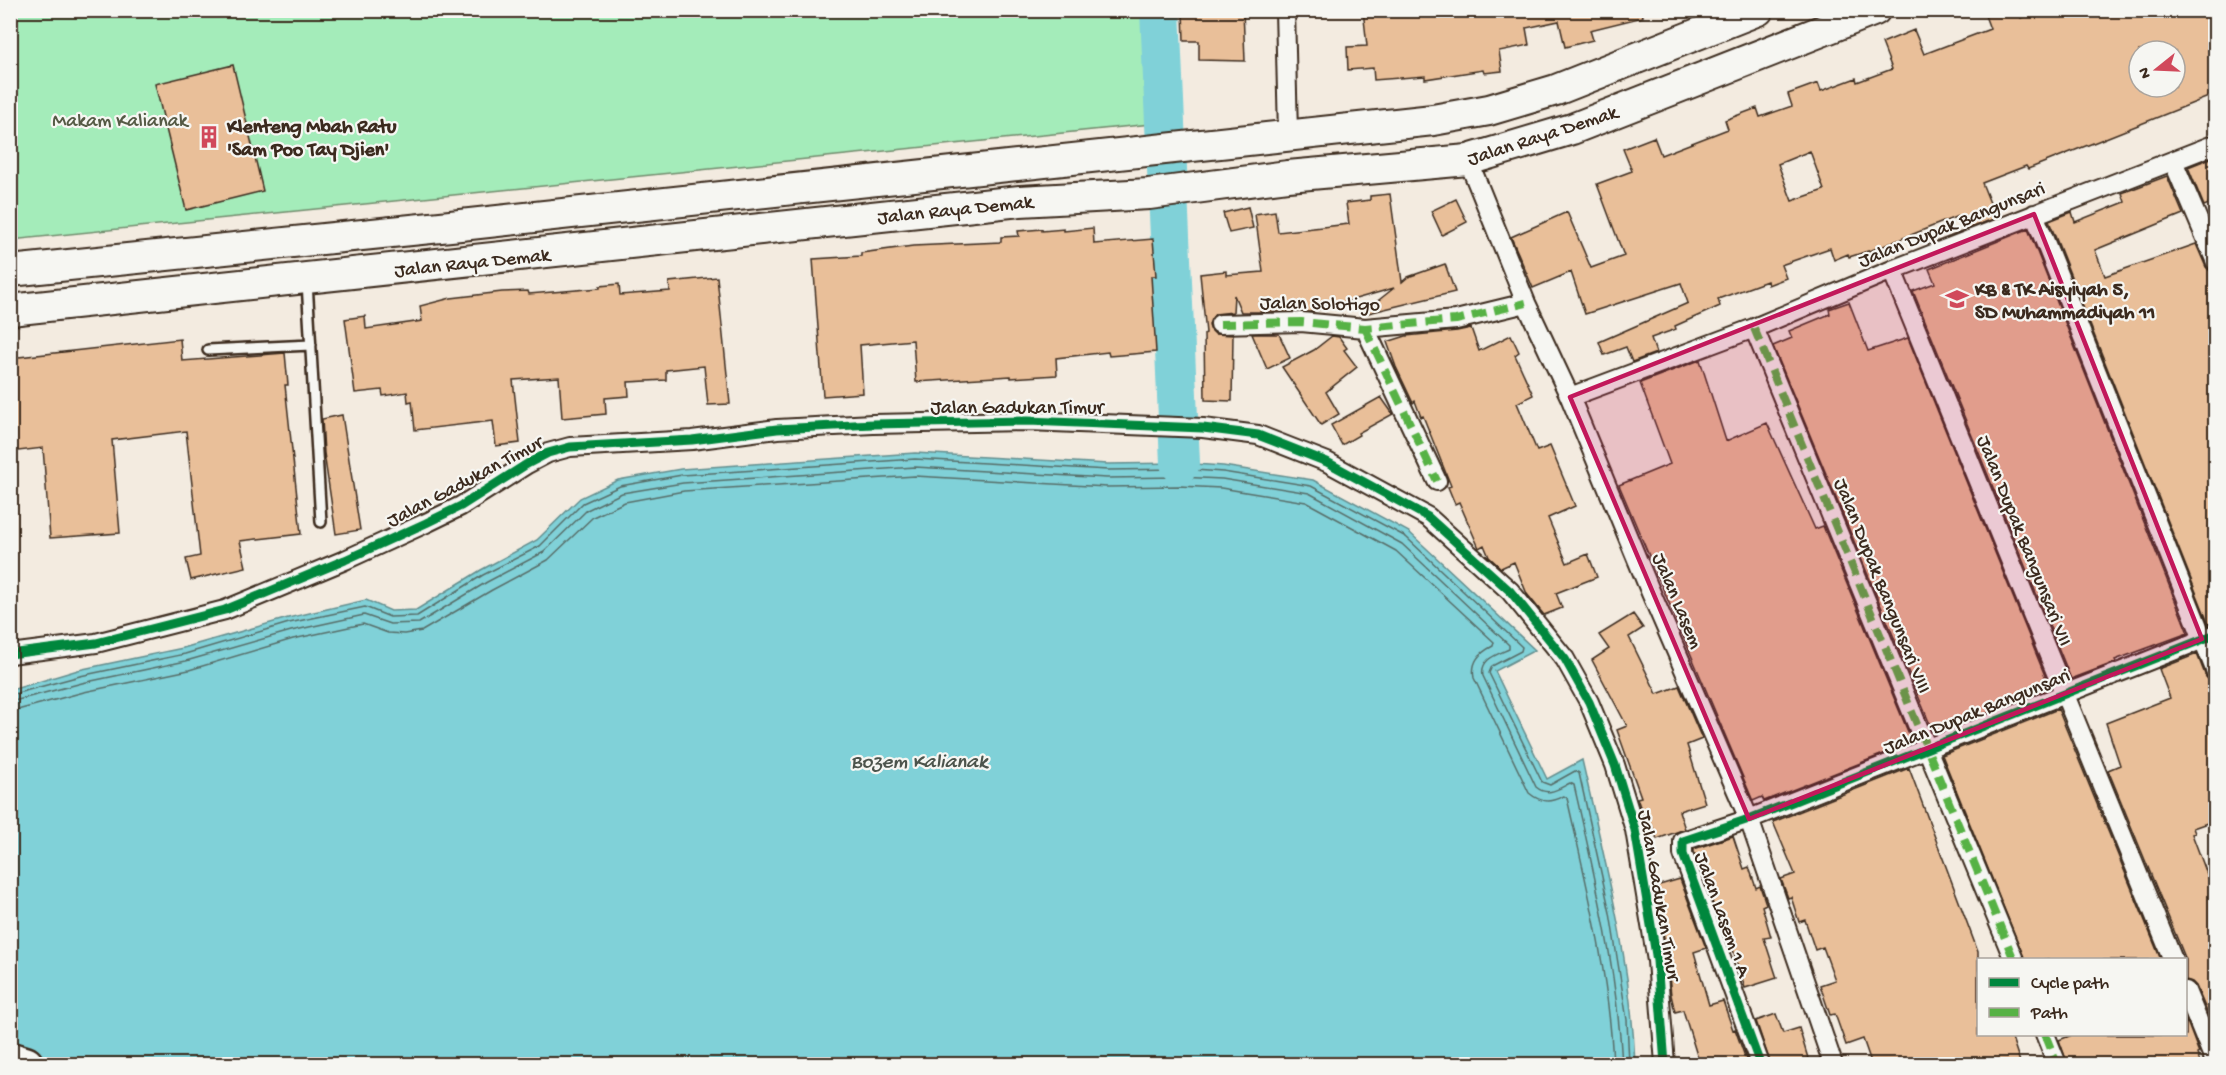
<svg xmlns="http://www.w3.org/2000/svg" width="2226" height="1075" viewBox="0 0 2226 1075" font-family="'Gochi Hand',sans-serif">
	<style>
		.green { fill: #a4ecba; stroke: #708b6c; stroke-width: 1.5 }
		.water { fill: #80d1d8; stroke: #648e8e; stroke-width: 1.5 }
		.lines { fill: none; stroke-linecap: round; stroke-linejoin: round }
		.shore { stroke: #576d68; stroke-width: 1.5 }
		.river { stroke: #80d1d8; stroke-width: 40 }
		.building { fill: #e9bf99; stroke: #3b2a1e; stroke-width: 1.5; fill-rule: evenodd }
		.service-casing { stroke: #3b2a1e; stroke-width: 14 }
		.minor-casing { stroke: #3b2a1e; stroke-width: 22 }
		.trunk-casing { stroke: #3b2a1e; stroke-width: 34 }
		.motorway-casing { stroke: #3b2a1e; stroke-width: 38 }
		.service { stroke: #f6f6f2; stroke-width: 9 }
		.minor { stroke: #f6f6f2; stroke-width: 18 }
		.trunk { stroke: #f6f6f2; stroke-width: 30 }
		.motorway { stroke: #f6f6f2; stroke-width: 33 }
		.quiet { stroke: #57b245; stroke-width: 8; stroke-dasharray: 15 8; stroke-linecap: butt }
		.cycleway-casing { stroke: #f6f6f2; stroke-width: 13 }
		.cycleway { stroke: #00873e; stroke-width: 9 }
		.marked { fill: #c2185b; fill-opacity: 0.2; stroke: #c2185b; stroke-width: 4.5; stroke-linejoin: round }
		.labels { text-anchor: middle; stroke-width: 4.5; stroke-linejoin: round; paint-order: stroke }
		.park-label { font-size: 20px; fill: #555a45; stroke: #f6f6f2 }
		.poi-label { font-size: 20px; font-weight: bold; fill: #3b2a1e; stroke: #f6f6f2; text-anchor: start }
		.street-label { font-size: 20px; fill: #3b2a1e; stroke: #f6f6f2 }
		.water-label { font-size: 21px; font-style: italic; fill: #4c544c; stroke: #f6f6f2 }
	</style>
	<rect width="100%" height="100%" fill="#f3ebe0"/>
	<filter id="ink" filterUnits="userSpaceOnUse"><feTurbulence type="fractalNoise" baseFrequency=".0167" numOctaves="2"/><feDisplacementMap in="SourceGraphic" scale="12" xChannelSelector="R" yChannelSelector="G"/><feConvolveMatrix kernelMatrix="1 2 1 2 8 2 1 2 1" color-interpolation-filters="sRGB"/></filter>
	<g filter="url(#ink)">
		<path class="green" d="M11,11H1142L1151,124L11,240Z"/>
		<path class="water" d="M915,453L1108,464L1180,463L1223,466L1313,480L1409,532L1535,650L1495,671L1547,779L1582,760C1605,861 1631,961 1635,1064H11V690L78,670L183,648L288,618L366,600L391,611L416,610L481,570L537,540L580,498L618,480L681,469Z"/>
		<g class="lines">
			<path class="shore" d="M10,695L80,676L185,654L289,623L365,607L390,617L417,616L483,575L540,546L583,503L620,486L682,475L915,459L1108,470L1180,469L1223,472L1311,486L1406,537L1522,647L1521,651L1492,666L1489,673L1542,782L1550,785L1575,771L1579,773L1610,913L1627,1020L1629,1064
				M10,702L82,683L186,661L291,631L364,615L390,624L419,623L487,582L544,552L587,510L622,493L683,483L915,467L1107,478L1179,477L1222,479L1309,493L1402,544L1509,645V649C1496,655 1480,659 1483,676L1536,787C1548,797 1558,789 1570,783L1574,785C1595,877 1617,970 1622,1064
				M10,712L84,692L189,670L293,639L363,624L388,633L404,634L422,631L492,590L548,560L593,517L625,502L684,491L915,476L1107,487L1179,486L1221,488L1306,502L1396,551L1494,642L1493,646C1479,653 1471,662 1474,678L1529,793C1541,803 1551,803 1564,796L1567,798C1587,886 1609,974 1613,1064"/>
			<path class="river" d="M1160,10L1180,463"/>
		</g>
		<path class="building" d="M1183,10H1243L1245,61L1199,60V41H1184Z
			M1363,10H1642L1643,17L1590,30L1593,40L1565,47L1559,21L1526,28L1529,45L1499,51L1502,71L1484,73L1483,70L1425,79V76L1374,80L1373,68L1348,70L1347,47L1367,46Z
			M1983,10H2018L2021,18L2040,10H2216V94L2028,169L2026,166L1982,183L1996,218L1964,230L1958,216L1881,247L1849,257L1848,254L1834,260L1830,248L1781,265L1786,278L1768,285L1767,281L1718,299L1720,306L1675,326L1676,329L1651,338L1656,353L1632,362L1626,347L1604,355L1599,342L1688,303L1681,283L1585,314L1571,272L1533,288L1511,237L1567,212L1591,268L1624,256L1597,184L1632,171L1623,149L1654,137L1661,155L1728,129L1725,120L1757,108L1760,117L1792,106L1788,94L1818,83L1821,91L1856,78L1857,82L1892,69L1882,43L1914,30L1924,54L1990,29ZM2139,51H2175V87H2139ZM1810,151L1824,190L1792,201L1778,164Z
			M233,65L263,191L186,210L155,84Z
			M2216,156V201L2204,206L2188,167Z
			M2167,176L2183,214L2095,250L2105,276L2196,244L2206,267L2210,271L2216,273V623L2209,625L2049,221L2072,212L2075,222L2125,202L2122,193Z
			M1390,194L1402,282L1408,277L1445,264L1455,292L1360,315L1394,288L1310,312H1241L1234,295L1233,312L1215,314L1209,324L1210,329L1215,334L1233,335L1232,401L1205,400L1204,334L1206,333L1200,274L1226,271V275L1263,272L1255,214L1275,211L1278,232L1349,224L1346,203L1370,200V196Z
			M1456,199L1467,222L1442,235L1431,211Z
			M1248,207L1253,228L1229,233L1223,213Z
			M1093,228L1094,244L1153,239L1156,276H1151L1156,352L1109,356L1108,352L1056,358L1057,375L1011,378V376L916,382L913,340L860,345L863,393L823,396L813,259L861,256V253L913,246L1001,242V237L1019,236L1018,231L1042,229V231L1064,229V231Z
			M2028,229L2188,633L2115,660L2116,662L2071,679L1913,291L1935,283L1929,269Z
			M717,277L730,404L708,405L704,366L666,370V380L628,382L629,396L605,398L606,414L562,418L559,377L513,380L520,443L496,446L493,421L415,430L412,401L408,402L407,392L383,396L382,390L355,393L345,319L365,316L366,329L422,321L420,306L451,298L502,292L528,291L529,294L600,288V286L619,284L620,295L670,291L669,282Z
			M1849,302L1868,351L1908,338L2050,688L1934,734L1773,346L1792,338L1789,331L1830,314L1829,309Z
			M1471,328L1479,351L1511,335L1519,352L1515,355L1533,395L1517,403L1537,451L1550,446L1575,506L1548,518L1567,563L1588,554L1597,577L1556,593L1562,608L1544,615L1527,594L1514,562L1501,568L1489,557L1484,545L1479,548L1459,502L1455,504L1448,487L1451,486L1423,416L1421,417L1415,401L1413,403L1396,367L1387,342L1406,336L1457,331Z
			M1252,334H1279L1290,358L1267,369Z
			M1332,336L1339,337L1347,348L1344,350L1357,367L1326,392L1339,414L1321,425L1282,367L1314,350Z
			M180,339L182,361L285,353L288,385H285L301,534L240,541L246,567L191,580L186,559L200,556L186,431L112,440L120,533L50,538L43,448L10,452V358Z
			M1700,360L1726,441L1767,423L1815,529L1823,526L1911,739L1899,744L1901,747L1764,801L1762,797L1753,801L1619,485L1670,464L1640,383Z
			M1381,397L1393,414L1358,433L1359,435L1342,445L1331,425Z
			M342,415L360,530L336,534L324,453L322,419Z
			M1633,614L1643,628L1629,637L1657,694L1679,686L1702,739L1687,745L1705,803L1679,811L1685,829L1657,839L1651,823L1646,824L1637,798L1641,797L1617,730L1627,726L1592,660L1609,649L1599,635Z
			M2197,654L2206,677L2210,681L2216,683V820L2193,828L2195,833L2192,834L2216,898V1033L2196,986L2192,982L2186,980V960L2108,770L2120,765L2106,723L2170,698L2159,669Z
			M2058,709L2161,960H2025L1942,755Z
			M1909,768L1978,952V1035H2011L2021,1065H1872L1863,1039L1846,1045L1835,1014L1830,1015L1820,985L1835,980L1823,947L1815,950L1805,920L1799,922L1791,897L1788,898L1781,879L1795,874L1773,822Z
			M1733,836L1744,869L1749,867L1756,888L1760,886L1766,904L1762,906L1771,937L1764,938L1777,978L1745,988L1730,940L1727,942L1694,852V849Z
			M1680,879L1706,948L1694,952L1709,1005L1723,1001L1733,1030L1735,1029L1748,1065H1700L1683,1010L1675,1012L1671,995L1669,976H1673L1668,963L1656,886Z
			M1776,1014L1783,1033L1799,1028L1810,1065H1771L1756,1021Z
			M2186,1019L2199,1053L2197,1054L2201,1065H2068L2059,1040L2072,1035H2186Z"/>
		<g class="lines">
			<g class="service-casing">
				<path id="service" d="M307,282L321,522
					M208,350L311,345"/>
			</g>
			<g class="minor-casing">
				<path id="minor" d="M1285,10L1288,134
					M1468,160L1526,303L1570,397L1651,593L1749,819L1833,1064
					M2173,161L2216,262
					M2034,214L2216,672
					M1892,270L2173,960
					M1220,324L1301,322L1365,328L1456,320L1526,303
					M1365,328L1437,481
					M1754,328L2014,960
					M1570,397L1754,328L1892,270L2216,144
					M10,654L96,643L225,610L345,560L426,523L461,506L527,464L548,453L570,447L692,440L777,429L873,424L1028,421L1203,428L1258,435L1327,462L1428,517L1510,591L1565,659L1589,702L1615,765L1635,830L1657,961L1665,1064
					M2186,991L2216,1064
					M2045,1034L2057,1064
					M1760,1064L1683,854V841L1749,819L2216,634"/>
			</g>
			<g class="trunk-casing">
				<path id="trunk" d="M10,271L470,224L1433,120L1489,110L1556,90L1758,10
					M10,310L1020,201L1149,194L1288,176L1468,160L1572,129L1875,10"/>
			</g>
			<g class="motorway-casing">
				<path id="motorway" d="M10,1059L26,1064"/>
			</g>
			<use href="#service" class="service"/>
			<use href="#minor" class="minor"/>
			<use href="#trunk" class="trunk"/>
			<use href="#motorway" class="motorway"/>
			<path class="quiet" d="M1220,324L1301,322L1365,328L1456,320L1526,303
				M1365,328L1437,481
				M1754,328L2014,960
				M2045,1034L2057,1064"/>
			<g class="cycleway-casing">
				<path id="cycleway" d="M10,654L96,643L225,610L345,560L426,523L461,506L527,464L548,453L570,447L692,440L777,429L873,424L1028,421L1203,428L1258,435L1327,462L1428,517L1510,591L1565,659L1589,702L1615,765L1635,830L1657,961L1665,1064
					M1760,1064L1683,854V841L1749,819L2216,634"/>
			</g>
			<use href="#cycleway" class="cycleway"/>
		</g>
	</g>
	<path class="marked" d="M2034,214L2202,639L1749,819L1570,397Z"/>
	<defs>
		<g id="building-bare" transform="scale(1.8)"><path d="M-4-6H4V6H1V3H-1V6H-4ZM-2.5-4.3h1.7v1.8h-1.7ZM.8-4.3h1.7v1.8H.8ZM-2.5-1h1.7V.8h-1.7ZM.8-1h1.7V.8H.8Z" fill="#d1495b" stroke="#f6f6f2" stroke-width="2.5" paint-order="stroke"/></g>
		<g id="school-bare" transform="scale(1.8)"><path d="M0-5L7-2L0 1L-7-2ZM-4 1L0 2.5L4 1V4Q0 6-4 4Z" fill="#d1495b" stroke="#f6f6f2" stroke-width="2.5" paint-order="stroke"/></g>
	</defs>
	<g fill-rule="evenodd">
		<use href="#building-bare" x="209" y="137"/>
		<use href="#school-bare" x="1957" y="299"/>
	</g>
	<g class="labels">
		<g class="park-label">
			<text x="120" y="126">Makam Kalianak</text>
		</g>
		<g class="poi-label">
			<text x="227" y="132">Klenteng Mbah Ratu<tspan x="227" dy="23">'Sam Poo Tay Djien'</tspan></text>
			<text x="1975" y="295">KB &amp; TK Aisyiyah 5,<tspan x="1975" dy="23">SD Muhammadiyah 11</tspan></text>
		</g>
		<g class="street-label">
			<text transform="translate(1542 134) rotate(-18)" y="7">Jalan Raya Demak</text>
			<text transform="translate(955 208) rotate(-6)" y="7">Jalan Raya Demak</text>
			<text transform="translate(1951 223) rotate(-22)" y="7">Jalan Dupak Bangunsari</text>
			<text transform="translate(472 261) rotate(-6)" y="7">Jalan Raya Demak</text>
			<text transform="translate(1320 302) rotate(1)" y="7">Jalan Solotigo</text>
			<text x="1017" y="413">Jalan Gadukan Timur</text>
			<text transform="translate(464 480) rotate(-28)" y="7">Jalan Gadukan Timur</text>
			<text transform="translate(2026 540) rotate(68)" y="7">Jalan Dupak Bangunsari VII</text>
			<text transform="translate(1884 585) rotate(68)" y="7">Jalan Dupak Bangunsari VIII</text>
			<text transform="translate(1679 600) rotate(67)" y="7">Jalan Lasem</text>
			<text transform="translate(1976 710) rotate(-22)" y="7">Jalan Dupak Bangunsari</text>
			<text transform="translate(1661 895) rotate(80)" y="7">Jalan Gadukan Timur</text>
			<text transform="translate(1724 914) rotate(70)" y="7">Jalan Lasem 1 A</text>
		</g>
		<g class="water-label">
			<text x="919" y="767">Bozem Kalianak</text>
		</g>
	</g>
	<rect width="2226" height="1075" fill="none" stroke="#f6f6f2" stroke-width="36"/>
	<rect x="18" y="18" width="2190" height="1039" fill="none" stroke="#3b2a1e" stroke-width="2" filter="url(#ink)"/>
	<rect x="1977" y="958" width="210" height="78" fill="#f6f6f2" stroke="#aba49d" stroke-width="1.5"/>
	<rect x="1989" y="978" width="30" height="9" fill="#00873e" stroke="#aba49d" stroke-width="1.5"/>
	<text x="2031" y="988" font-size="18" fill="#3b2a1e">Cycle path</text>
	<rect x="1989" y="1008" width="30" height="9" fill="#57b245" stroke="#aba49d" stroke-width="1.5"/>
	<text x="2031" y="1018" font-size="18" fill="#3b2a1e">Path</text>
	<g transform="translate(2157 69) rotate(252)"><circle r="28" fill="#f6f6f2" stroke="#aba49d" stroke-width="1.5"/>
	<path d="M0-4.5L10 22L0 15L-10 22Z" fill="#d1495b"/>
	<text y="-9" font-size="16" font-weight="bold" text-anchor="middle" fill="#3b2a1e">N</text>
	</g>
</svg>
